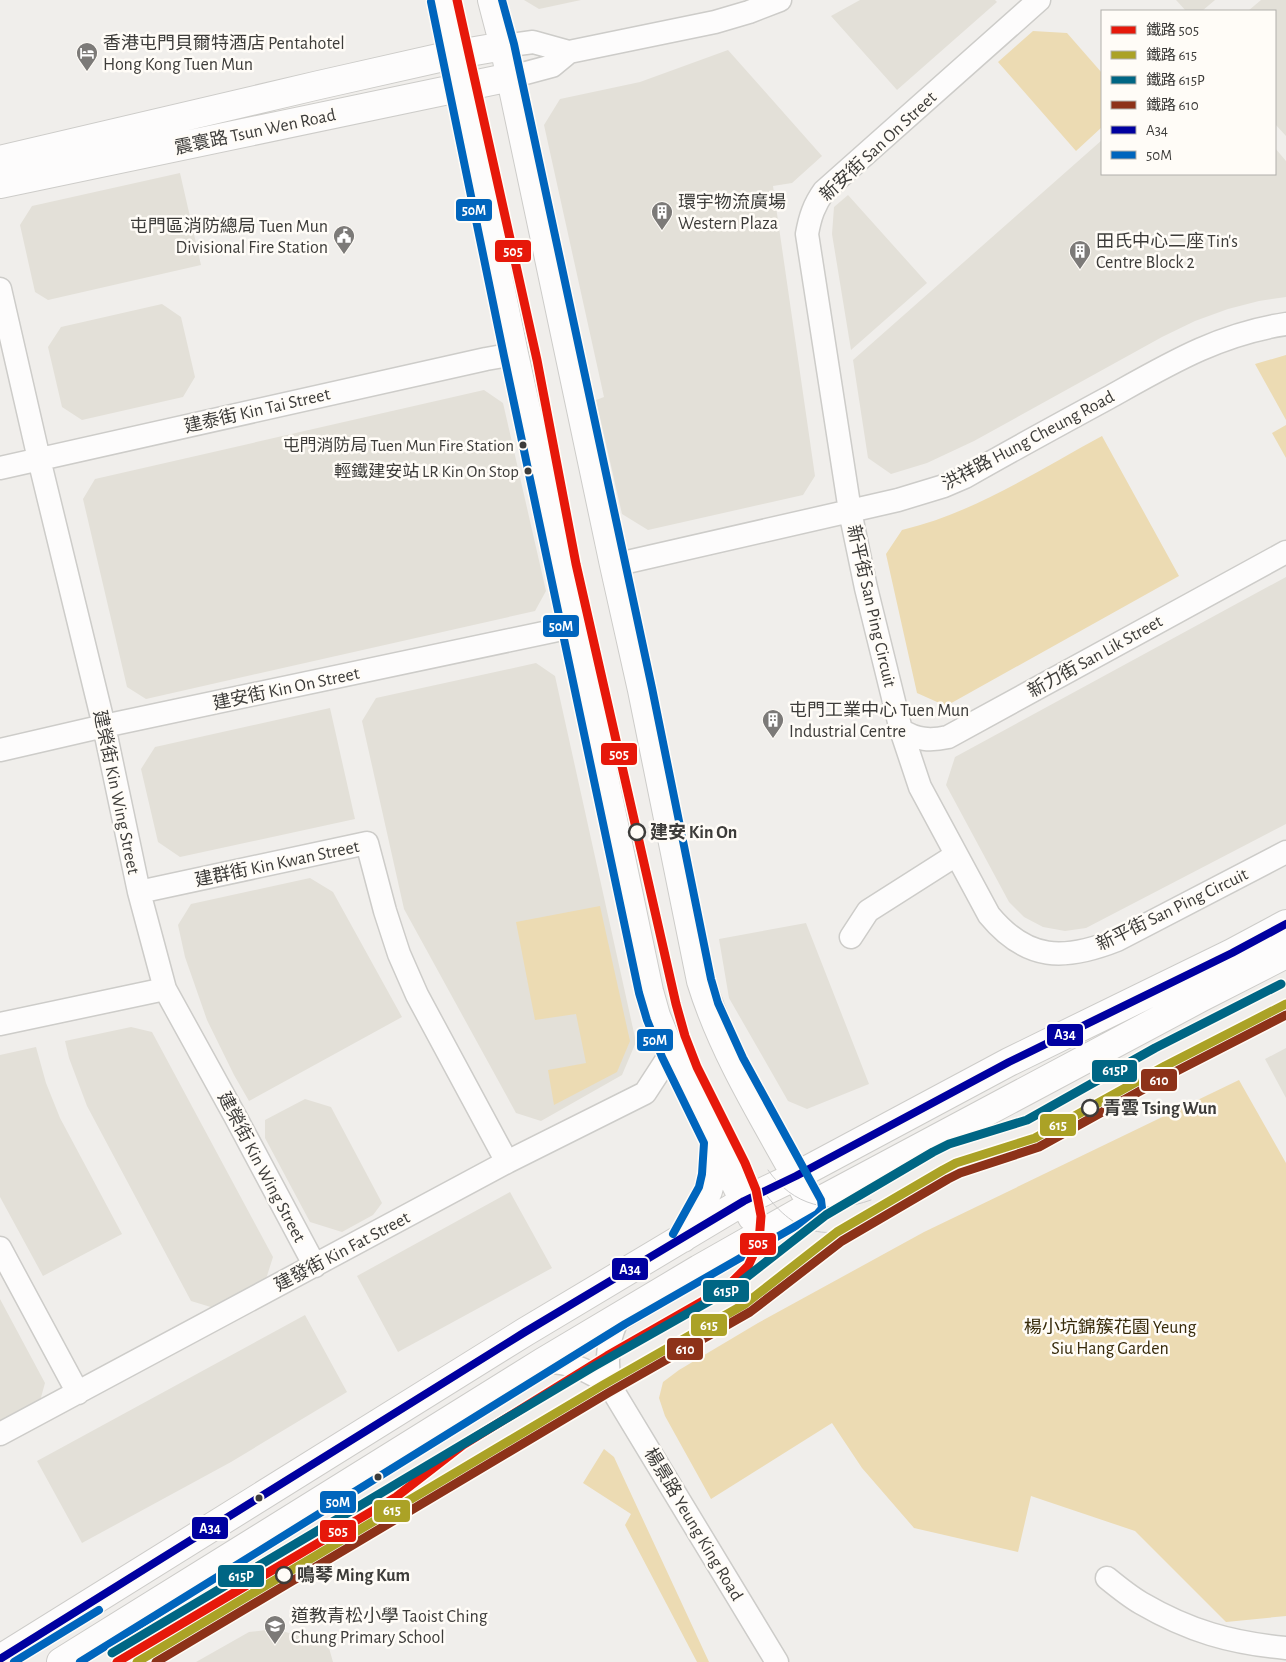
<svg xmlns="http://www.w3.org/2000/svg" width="1286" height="1662" viewBox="0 0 1286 1662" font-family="'Alegreya Sans','Noto Sans TC',sans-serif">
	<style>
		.built { fill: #e3e0d8 }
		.green { fill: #ecdbb3 }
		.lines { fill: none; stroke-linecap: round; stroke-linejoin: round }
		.minor-casing { stroke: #cdccc9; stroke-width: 25 }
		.major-casing { stroke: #cdccc9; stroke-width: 30 }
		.minor { stroke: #fdfcfc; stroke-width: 22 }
		.major { stroke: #fdfcfc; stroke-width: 28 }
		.tram { stroke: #cbcbcb; stroke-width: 1 }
		.bus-1-casing { stroke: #fffcf7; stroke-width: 11 }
		.bus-2-casing { stroke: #fffcf7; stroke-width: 11 }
		.bus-1 { stroke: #0000a0; stroke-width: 8 }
		.bus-2 { stroke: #0065bd; stroke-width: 8 }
		.rail-1-casing { stroke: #fffcf7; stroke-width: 12 }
		.rail-2-casing { stroke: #fffcf7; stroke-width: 12 }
		.rail-3-casing { stroke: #fffcf7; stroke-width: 12 }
		.rail-4-casing { stroke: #fffcf7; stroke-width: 12 }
		.rail-1 { stroke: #e6180a; stroke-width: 9 }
		.rail-2 { stroke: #aba226; stroke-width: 9 }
		.rail-3 { stroke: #006684; stroke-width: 9 }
		.rail-4 { stroke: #8d3219; stroke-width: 9 }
		.bus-dot { fill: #3d3c3a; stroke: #fffcf7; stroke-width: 2 }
		.stop-dot { fill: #fffcf7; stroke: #3d3c3a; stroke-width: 2.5 }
		.labels { text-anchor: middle; stroke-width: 5; stroke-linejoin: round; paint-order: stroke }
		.bus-label { font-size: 17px; fill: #3d3c3a; stroke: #fffcf7; text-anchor: end }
		.poi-label { font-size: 18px; fill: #3d3c3a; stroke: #fffcf7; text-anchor: start }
		.street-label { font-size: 18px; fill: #3d3c3a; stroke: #fffcf7 }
		.stop-label { font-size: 18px; font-weight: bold; fill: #3d3c3a; stroke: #fffcf7; text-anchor: start }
		.park-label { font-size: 18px; fill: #372a0a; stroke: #fffcf7 }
		.line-badge { stroke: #fffcf7; stroke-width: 2 }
		.badge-label { font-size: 14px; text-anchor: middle; font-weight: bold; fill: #fff }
	</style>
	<rect width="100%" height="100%" fill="#f0eeeb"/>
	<path class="built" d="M524,0H581L539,9Z
		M860,0H995L997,2L897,90L831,16Z
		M1176,0H1215L1202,11H1186Z
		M1261,0H1286V136L1275,124V11H1248Z
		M728,50L822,156L792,183L773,186L815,476L803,495L648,530L622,514L596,400L604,397L544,125L560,99L640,82Z
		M1102,140V174H1275V148L1286,161V297L1259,301L1228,309L1195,321L1162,337L974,441L927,463L891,474L868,458L853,360Z
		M180,173L201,265L48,300L35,292L20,225L32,206Z
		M848,195L927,283L851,350L832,234L834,207Z
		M162,304L181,317L195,377L183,397L82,420L62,407L48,347L61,327Z
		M484,390L503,403L546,591L535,611L146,699L127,687L83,499L95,479Z
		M1286,577V824L1086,928L1065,931L1043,927L1024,917L1009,902L946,785L955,757Z
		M536,663L555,676L636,1042L622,1075L541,1121L516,1113L404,909L362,721L376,698Z
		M330,708L355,819L180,857L158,842L141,769L155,747Z
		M310,878L333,892L402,1017L249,1101L234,1075L207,1020L185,957L178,925L191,904Z
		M806,923L869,1084L807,1109L788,1101L729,998L719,939Z
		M131,1027L152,1032L273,1257L266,1279L214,1308L191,1301L87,1106L69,1058L65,1041Z
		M36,1047L46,1083L60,1118L122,1234L43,1276L0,1197V1055Z
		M1286,1048V1098L1265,1059Z
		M305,1099L331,1107L382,1203L373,1215L342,1232L310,1222L265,1138V1120Z
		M510,1192L552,1268L398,1352L357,1276Z
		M0,1299L45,1383L40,1401L0,1422Z
		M305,1315L347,1392L231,1462L82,1543L37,1461Z
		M275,1629L324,1643L329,1648L333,1662H196L249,1632Z"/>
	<path class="green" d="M1033,31L1067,33L1102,73V127L1076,151L998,62Z
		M1286,355V420L1255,364Z
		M1286,425V458L1272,433Z
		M1102,436L1179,576L946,706L917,693L886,554L902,530C974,513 1037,471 1102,436Z
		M600,906L630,1041L617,1072L554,1105L548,1070L586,1063L576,1014L535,1020L516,922Z
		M1239,1080L1286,1163V1616L1226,1622L1135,1531L1031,1496L1018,1552L914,1528L862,1468L832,1423L711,1499L665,1416L659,1398L663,1382L679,1370L758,1323L924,1232Z
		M604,1449L614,1457L619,1468L709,1662H697L625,1525L631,1514L583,1483Z"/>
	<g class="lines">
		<g class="minor-casing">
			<path id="minor" d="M1039,0L824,191C814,205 810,217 807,234L850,511L866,588L901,730L920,787L989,915C1027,961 1064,961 1117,940L1286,852
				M504,46L533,42L569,52L715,22L749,12L780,0
				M511,77L552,66L569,52
				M0,289L39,459L104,726L139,892L165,989L235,1116L315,1266
				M0,468L486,359L514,354
				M614,565L898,500L944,486L965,477C1012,450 1060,424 1108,398C1167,365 1218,334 1286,324
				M901,730C917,740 930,741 948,737L1286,552
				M0,750L104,726L572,627
				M139,892L367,843L385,911L399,954L417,995L507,1162
				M851,937L868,911L956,855
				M0,1024L165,989
				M0,1248L78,1393
				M543,1362C569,1361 590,1370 610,1386L777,1662
				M610,1386C606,1360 607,1338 620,1315
				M0,1434L507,1162L645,1093L671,1053
				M1107,1578C1118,1587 1129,1596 1141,1603C1189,1631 1231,1643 1286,1648"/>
		</g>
		<g class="major-casing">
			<path id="major" d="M441,0L514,354L539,468L649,991L656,1016L671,1053L752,1217
				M492,0L504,46L614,565L642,690L701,981C724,1056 768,1124 805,1192
				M0,160L319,85L452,55L504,46
				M0,184L511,77
				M683,1238L708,1191L712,1176L714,1143
				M0,1659L525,1332L744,1201L796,1176L1009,1062L1232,953L1286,924
				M61,1662L543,1362L699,1269L812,1205L1200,998L1286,954"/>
		</g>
		<use href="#minor" class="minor"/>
		<use href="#major" class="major"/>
		<path class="tram" d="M749,1168C770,1207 807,1250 856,1225L948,1173L1027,1144
			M768,1170C793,1206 830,1215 871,1200"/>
		<g class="bus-1-casing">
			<path id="bus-1" d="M0,1659L525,1332L744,1201L796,1176L1009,1062L1232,953L1286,924"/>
		</g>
		<g class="bus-2-casing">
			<path id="bus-2" d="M431,2L504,356L639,993L647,1020L662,1057L704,1143L702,1174L699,1187L673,1234
				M14,1662L99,1610
				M80,1662L625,1324L817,1214L822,1208L821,1200L743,1058L718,1003L711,979L652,688L514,44L502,0"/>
		</g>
		<use href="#bus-1" class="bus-1"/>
		<use href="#bus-2" class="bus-2"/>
		<g class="rail-1-casing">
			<path id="rail-1" d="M117,1662L396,1497L463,1445L607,1356L726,1288L748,1266L759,1242L761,1216L756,1190L745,1163L697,1067L685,1036L676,1004L576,564L537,360L457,0"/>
		</g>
		<g class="rail-2-casing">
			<path id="rail-2" d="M137,1662L603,1385L745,1304L837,1232L943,1170L956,1163L1035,1138L1165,1066L1286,1004"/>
		</g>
		<g class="rail-3-casing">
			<path id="rail-3" d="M112,1653L593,1367L734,1287L826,1215L933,1152L949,1144L1027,1120L1155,1048L1281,984"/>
		</g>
		<g class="rail-4-casing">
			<path id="rail-4" d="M156,1662L608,1393L750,1312L842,1241L948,1179L960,1173L1039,1147L1169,1075L1286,1015"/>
		</g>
		<use href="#rail-1" class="rail-1"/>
		<use href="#rail-2" class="rail-2"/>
		<use href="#rail-3" class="rail-3"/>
		<use href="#rail-4" class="rail-4"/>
	</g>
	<defs>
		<g id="hotel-pin" transform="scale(1.125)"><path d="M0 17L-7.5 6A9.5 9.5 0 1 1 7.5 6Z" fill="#7c7a78" stroke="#fffcf7"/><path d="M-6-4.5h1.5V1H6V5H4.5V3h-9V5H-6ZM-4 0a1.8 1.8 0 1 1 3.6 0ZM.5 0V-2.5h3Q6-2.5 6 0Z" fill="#fff"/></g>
		<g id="building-pin" transform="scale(1.125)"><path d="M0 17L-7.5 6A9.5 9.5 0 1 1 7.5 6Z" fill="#7c7a78" stroke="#fffcf7"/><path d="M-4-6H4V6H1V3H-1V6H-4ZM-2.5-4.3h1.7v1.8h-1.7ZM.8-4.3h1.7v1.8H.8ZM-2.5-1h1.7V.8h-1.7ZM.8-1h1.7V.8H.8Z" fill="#fff"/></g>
		<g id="civic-pin" transform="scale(1.125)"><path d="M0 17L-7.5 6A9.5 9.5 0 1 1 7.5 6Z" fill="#7c7a78" stroke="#fffcf7"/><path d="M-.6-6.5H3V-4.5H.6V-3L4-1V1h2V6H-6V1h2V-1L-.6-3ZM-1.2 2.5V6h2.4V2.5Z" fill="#fff"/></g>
		<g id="school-pin" transform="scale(1.125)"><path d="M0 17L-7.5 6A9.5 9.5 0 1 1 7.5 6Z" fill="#7c7a78" stroke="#fffcf7"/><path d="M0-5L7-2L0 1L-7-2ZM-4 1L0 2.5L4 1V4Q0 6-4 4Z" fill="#fff"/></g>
	</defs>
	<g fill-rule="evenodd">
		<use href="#hotel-pin" x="87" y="53"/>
		<use href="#building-pin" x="662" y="212"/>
		<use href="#civic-pin" x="344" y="236"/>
		<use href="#building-pin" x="1080" y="251"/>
		<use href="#building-pin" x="773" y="720"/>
		<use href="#school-pin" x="275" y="1626"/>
	</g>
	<g class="bus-dot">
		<circle cx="523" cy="445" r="4.5"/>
		<circle cx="528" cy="471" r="4.5"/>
		<circle cx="378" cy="1477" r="4.5"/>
		<circle cx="259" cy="1498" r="4.5"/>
	</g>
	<g class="stop-dot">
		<circle cx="637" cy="832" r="8"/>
		<circle cx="1090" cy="1108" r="8"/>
		<circle cx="284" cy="1575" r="8"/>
	</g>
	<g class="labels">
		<g class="bus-label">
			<text x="514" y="451">屯門消防局 Tuen Mun Fire Station</text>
			<text x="519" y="477">輕鐵建安站 LR Kin On Stop</text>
		</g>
		<g class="poi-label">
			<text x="103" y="49">香港屯門貝爾特酒店 Pentahotel<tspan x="103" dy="21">Hong Kong Tuen Mun</tspan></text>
			<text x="678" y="208">環宇物流廣場<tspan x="678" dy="21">Western Plaza</tspan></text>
			<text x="328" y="232" text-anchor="end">屯門區消防總局 Tuen Mun<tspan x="328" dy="21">Divisional Fire Station</tspan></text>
			<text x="1096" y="247">田氏中心二座 Tin's<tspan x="1096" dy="21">Centre Block 2</tspan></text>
			<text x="789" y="716">屯門工業中心 Tuen Mun<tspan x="789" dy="21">Industrial Centre</tspan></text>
			<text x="291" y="1622">道教青松小學 Taoist Ching<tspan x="291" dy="21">Chung Primary School</tspan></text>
		</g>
		<g class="street-label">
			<text transform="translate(255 131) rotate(-12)" y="6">震寰路 Tsun Wen Road</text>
			<text transform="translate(878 146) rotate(-43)" y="6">新安街 San On Street</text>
			<text transform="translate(257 410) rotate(-13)" y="6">建泰街 Kin Tai Street</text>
			<text transform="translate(1028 440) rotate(-28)" y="6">洪祥路 Hung Cheung Road</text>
			<text transform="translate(872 606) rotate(77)" y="6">新平街 San Ping Circuit</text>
			<text transform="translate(1095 656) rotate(-29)" y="6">新力街 San Lik Street</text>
			<text transform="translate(286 688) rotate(-12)" y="6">建安街 Kin On Street</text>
			<text transform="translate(117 792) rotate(78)" y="6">建榮街 Kin Wing Street</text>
			<text transform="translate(277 863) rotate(-12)" y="6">建群街 Kin Kwan Street</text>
			<text transform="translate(1172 909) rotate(-26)" y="6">新平街 San Ping Circuit</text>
			<text transform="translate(262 1167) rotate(62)" y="6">建榮街 Kin Wing Street</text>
			<text transform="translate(342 1251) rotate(-28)" y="6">建發街 Kin Fat Street</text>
			<text transform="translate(694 1524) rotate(59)" y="6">楊景路 Yeung King Road</text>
		</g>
		<g class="stop-label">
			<text x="650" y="838">建安 Kin On</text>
			<text x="1103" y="1114">青雲 Tsing Wun</text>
			<text x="297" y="1581">鳴琴 Ming Kum</text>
		</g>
		<g class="park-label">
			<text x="1110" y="1333">楊小坑錦簇花園 Yeung<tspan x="1110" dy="21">Siu Hang Garden</tspan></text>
		</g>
	</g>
	<g class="line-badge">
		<rect x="455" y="198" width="38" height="24" rx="5" fill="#0065bd"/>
		<rect x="494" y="239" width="38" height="24" rx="5" fill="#e6180a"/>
		<rect x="542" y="614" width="38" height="24" rx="5" fill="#0065bd"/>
		<rect x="600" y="742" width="38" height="24" rx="5" fill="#e6180a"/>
		<rect x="1046" y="1023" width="38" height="24" rx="5" fill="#0000a0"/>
		<rect x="636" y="1028" width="38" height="24" rx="5" fill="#0065bd"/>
		<rect x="1091" y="1059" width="47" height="24" rx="5" fill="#006684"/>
		<rect x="1140" y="1068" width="38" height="24" rx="5" fill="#8d3219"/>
		<rect x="1039" y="1113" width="38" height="24" rx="5" fill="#aba226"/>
		<rect x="739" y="1232" width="38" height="24" rx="5" fill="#e6180a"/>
		<rect x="611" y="1257" width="38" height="24" rx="5" fill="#0000a0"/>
		<rect x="702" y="1279" width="48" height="24" rx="5" fill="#006684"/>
		<rect x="690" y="1313" width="38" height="24" rx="5" fill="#aba226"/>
		<rect x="666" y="1337" width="38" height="24" rx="5" fill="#8d3219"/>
		<rect x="319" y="1490" width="38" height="24" rx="5" fill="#0065bd"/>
		<rect x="373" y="1499" width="38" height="24" rx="5" fill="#aba226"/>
		<rect x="191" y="1516" width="38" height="24" rx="5" fill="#0000a0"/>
		<rect x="319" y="1519" width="38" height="24" rx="5" fill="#e6180a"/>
		<rect x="217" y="1564" width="48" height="24" rx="5" fill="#006684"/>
	</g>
	<g class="badge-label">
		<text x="474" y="215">50M</text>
		<text x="513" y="256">505</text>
		<text x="561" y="631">50M</text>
		<text x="619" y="759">505</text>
		<text x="1065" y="1039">A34</text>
		<text x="655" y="1045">50M</text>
		<text x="1115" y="1075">615P</text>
		<text x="1159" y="1085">610</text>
		<text x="1058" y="1130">615</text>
		<text x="758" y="1248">505</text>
		<text x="630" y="1274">A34</text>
		<text x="726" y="1296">615P</text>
		<text x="709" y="1330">615</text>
		<text x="685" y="1354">610</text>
		<text x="338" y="1507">50M</text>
		<text x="392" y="1515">615</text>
		<text x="210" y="1533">A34</text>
		<text x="338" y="1536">505</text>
		<text x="241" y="1581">615P</text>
	</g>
	<rect x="1101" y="10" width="175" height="165" fill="#fffcf7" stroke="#b1afab"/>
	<rect x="1111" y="26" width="25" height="8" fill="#e6180a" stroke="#b1afab"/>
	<text x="1146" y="35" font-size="15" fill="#3d3c3a">鐵路 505</text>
	<rect x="1111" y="51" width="25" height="8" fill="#aba226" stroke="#b1afab"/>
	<text x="1146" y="60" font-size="15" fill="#3d3c3a">鐵路 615</text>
	<rect x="1111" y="76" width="25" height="8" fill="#006684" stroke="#b1afab"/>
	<text x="1146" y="85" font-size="15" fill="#3d3c3a">鐵路 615P</text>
	<rect x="1111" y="101" width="25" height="8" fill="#8d3219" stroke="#b1afab"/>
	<text x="1146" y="110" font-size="15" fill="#3d3c3a">鐵路 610</text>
	<rect x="1111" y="126" width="25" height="8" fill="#0000a0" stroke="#b1afab"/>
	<text x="1146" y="135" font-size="15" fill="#3d3c3a">A34</text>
	<rect x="1111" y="151" width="25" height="8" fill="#0065bd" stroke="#b1afab"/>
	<text x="1146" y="160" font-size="15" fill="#3d3c3a">50M</text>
</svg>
